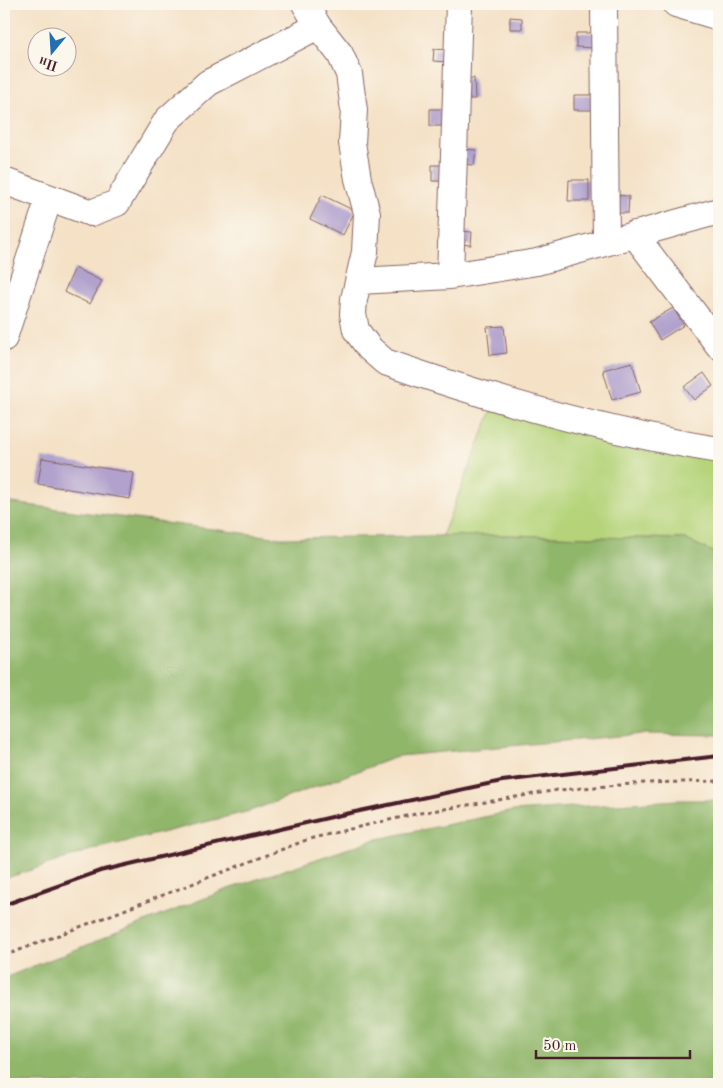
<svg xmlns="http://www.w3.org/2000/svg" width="723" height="1088" viewBox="0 0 723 1088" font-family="'Old Standard TT',serif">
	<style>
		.green { fill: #b5d47a; stroke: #807a52 }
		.forest { fill: #90b66a; stroke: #6d6a4a }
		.building { fill: #b0a1cd }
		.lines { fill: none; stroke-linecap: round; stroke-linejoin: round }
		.minor-casing { stroke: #866361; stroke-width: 28 }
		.path { stroke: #866361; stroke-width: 3; stroke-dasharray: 4 4; stroke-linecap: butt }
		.minor { stroke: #fff; stroke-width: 26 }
		.rail { stroke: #4a1f2b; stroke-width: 4 }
	</style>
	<rect width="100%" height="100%" fill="#fbf7ec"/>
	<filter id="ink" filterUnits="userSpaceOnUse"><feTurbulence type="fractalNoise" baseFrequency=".02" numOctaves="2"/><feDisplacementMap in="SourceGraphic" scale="10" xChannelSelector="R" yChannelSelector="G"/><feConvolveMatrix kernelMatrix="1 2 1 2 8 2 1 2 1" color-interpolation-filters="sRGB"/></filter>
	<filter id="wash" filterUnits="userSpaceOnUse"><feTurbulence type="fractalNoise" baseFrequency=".0096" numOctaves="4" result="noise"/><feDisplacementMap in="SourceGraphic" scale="20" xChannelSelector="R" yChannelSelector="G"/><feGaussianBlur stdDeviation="1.12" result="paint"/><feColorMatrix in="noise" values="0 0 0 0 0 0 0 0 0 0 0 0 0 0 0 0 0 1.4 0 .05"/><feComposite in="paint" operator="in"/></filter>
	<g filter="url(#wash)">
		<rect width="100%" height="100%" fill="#f4e1c6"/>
		<path class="green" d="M494,405L719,457V587L713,552L685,539L504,535L442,536Z"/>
		<path class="forest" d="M4,502L281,538L504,535L685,539L713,552L719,587V735L641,734L399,756L250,811L88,851L4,879Z
			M677,800H719V1084H4V978L228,889L373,840L513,811Z"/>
		<g id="blocks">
			<path class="building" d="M510,17L522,18V29H510Z
				M576,33H595V48L576,47Z
				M434,49L447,50V62L433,61Z
				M474,78L475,99H464L463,79Z
				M574,95H592L593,110H574Z
				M430,109H444V126H430Z
				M463,149L476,150L474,165L461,164Z
				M432,165H443V181H432Z
				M569,180H589V201H568Z
				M322,195L355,211L343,235L310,219Z
				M610,195L629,196L628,213H609Z
				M459,231L472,232L471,245L459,244Z
				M75,268L102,281L90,304L64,292Z
				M673,308L684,325L660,340L649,322Z
				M504,326L507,353L490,355L487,327Z
				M632,362L641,392L612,400L603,370Z
				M704,373L713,386L694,400L684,387Z
				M42,458L134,473L130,499L38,484Z"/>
		</g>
	</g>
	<g filter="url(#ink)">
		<use href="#blocks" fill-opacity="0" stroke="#866361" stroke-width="1"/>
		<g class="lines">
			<g class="minor-casing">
				<path id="minor" d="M305,4L318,26L340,54L349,74L354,110L352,143L358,179L367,213L365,252L354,299L353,314L356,330L369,348L385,362C494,400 605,432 719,450
					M604,4L606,242
					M676,4L719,17
					M4,181L91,213L117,203L167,120L208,83L318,26
					M634,234L719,346
					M450,276L459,4
					M359,281L450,276L537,262L719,211
					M4,338L49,198"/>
			</g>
			<path class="path" d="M4,956L309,839L363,826L420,813L558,790L645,783L719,781"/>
			<use href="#minor" class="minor"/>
			<path class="rail" d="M4,905L100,871L336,816L502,781L719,756"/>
		</g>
	</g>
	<rect width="723" height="1088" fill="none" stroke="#fbf7ec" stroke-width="20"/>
	<g transform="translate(52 52) rotate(198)"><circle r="24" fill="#fbf7ec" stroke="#b4a19f"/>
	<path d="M0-4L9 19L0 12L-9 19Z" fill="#1f6fb2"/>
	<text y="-8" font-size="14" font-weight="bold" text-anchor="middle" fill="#4a1f2b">Пн</text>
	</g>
	<path d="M536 1050v8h154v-8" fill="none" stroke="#4a1f2b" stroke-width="2.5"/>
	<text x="543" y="1050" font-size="15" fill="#4a1f2b" stroke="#fbf7ec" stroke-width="4" paint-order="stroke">50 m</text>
</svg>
